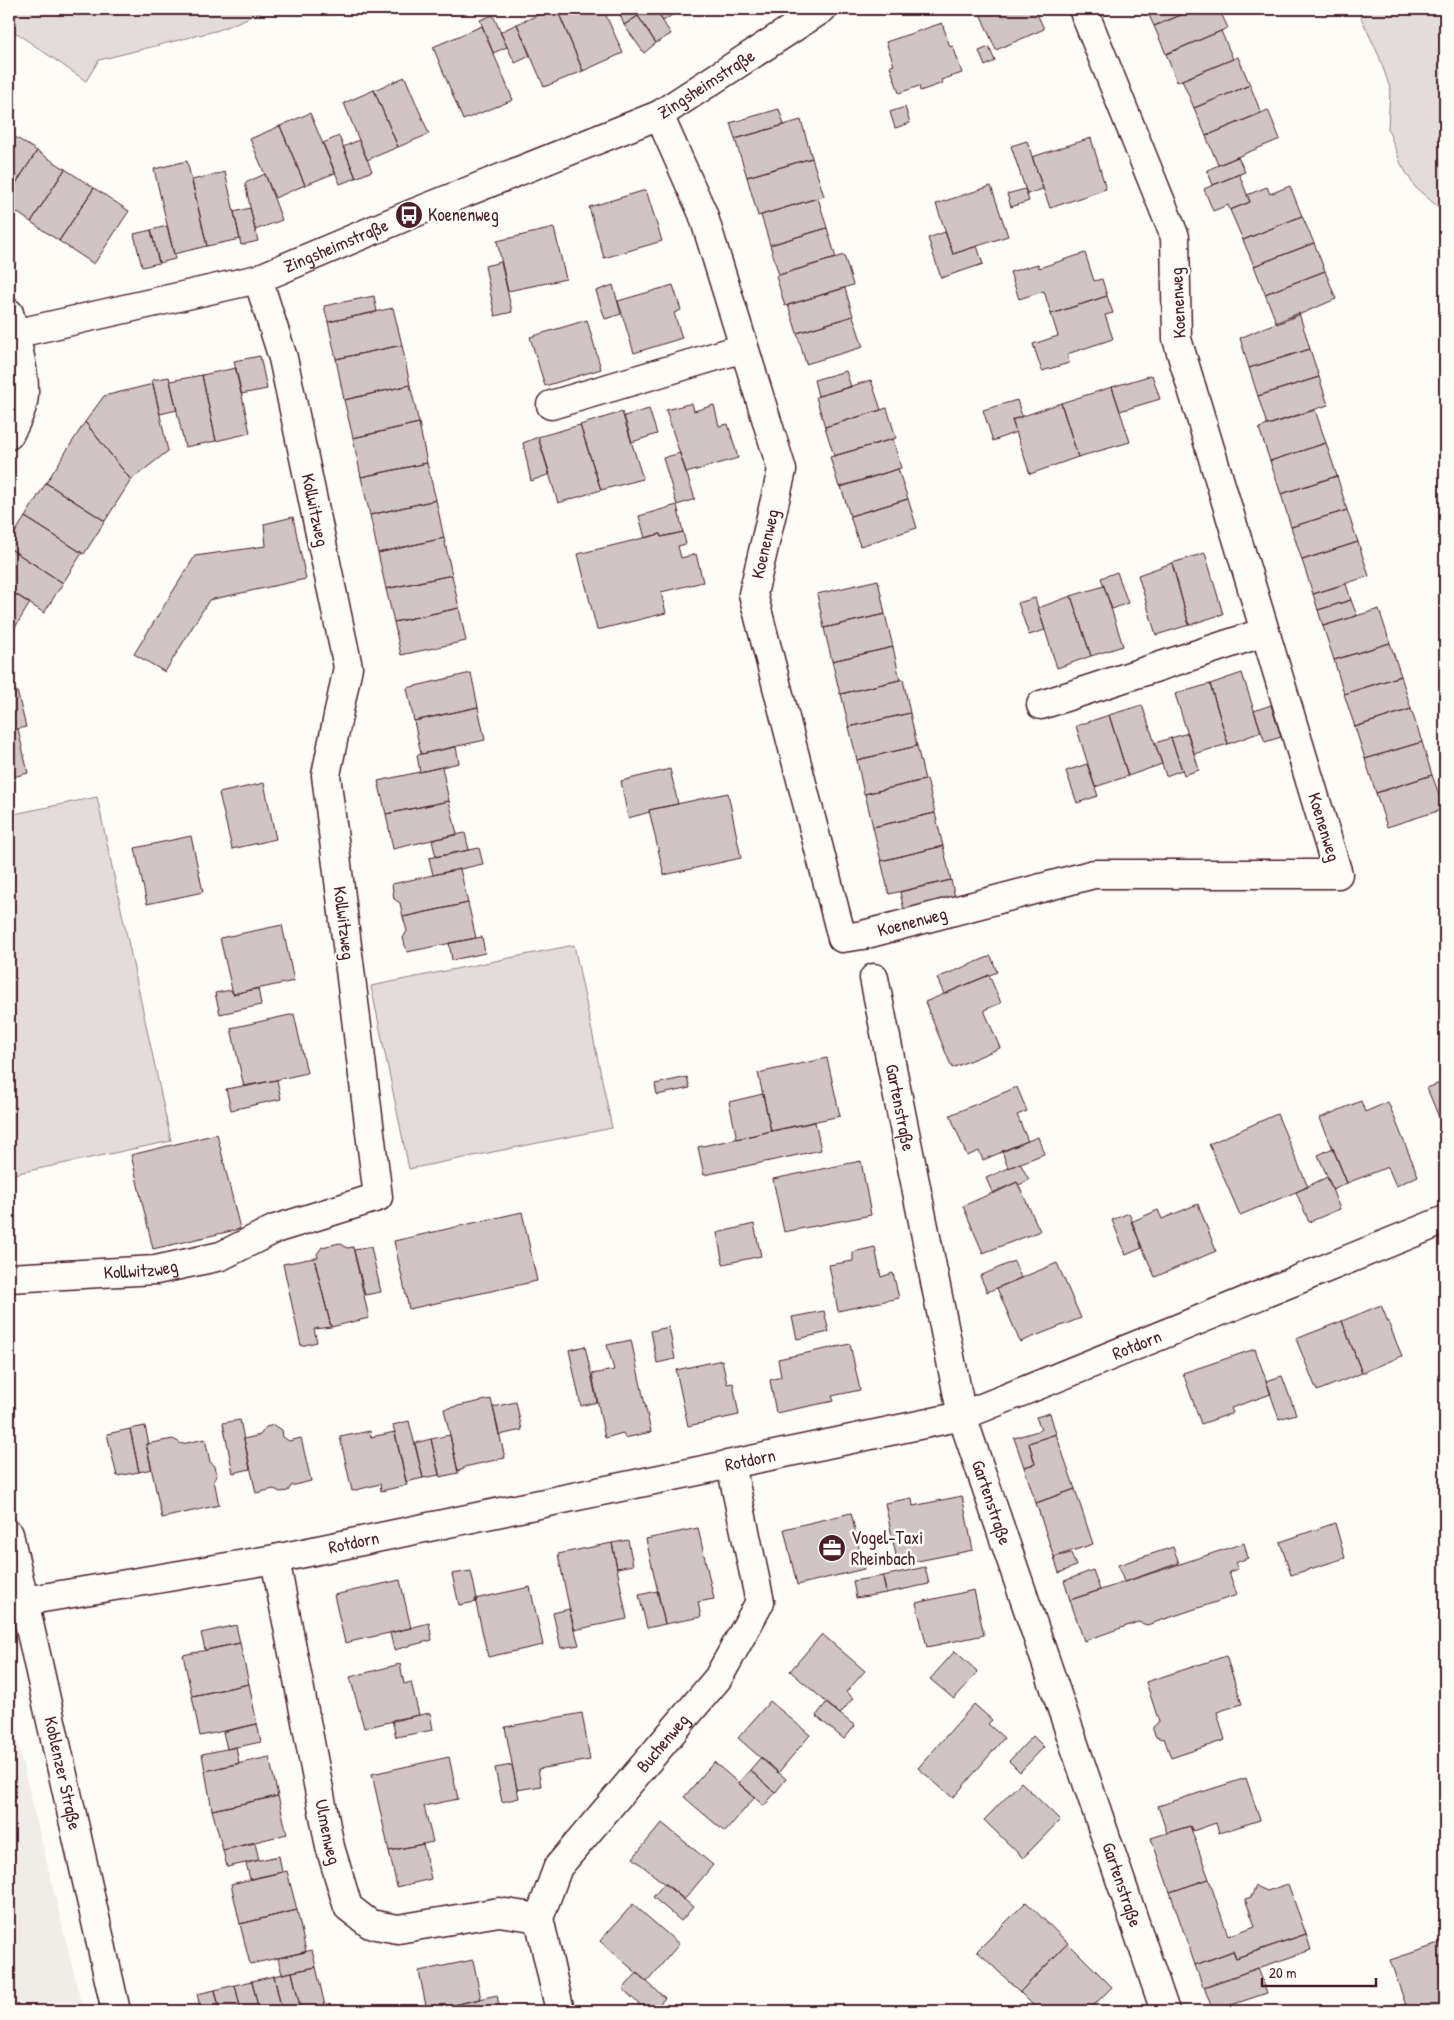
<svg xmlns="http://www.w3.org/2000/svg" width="1454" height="2020" viewBox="0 0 1454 2020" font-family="'Patrick Hand',sans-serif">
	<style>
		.built { fill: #f0ece8 }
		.green { fill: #e3dcda; stroke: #967e82 }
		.building { fill: #d0c5c4; stroke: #4a1f2b }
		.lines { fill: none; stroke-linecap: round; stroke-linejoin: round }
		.street-casing { stroke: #4a1f2b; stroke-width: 31 }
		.secondary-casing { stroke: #4a1f2b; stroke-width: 31 }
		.street { stroke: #fdfcf7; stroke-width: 28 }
		.secondary { stroke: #fdfcf7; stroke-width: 28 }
		.labels { text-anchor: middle; stroke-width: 5; stroke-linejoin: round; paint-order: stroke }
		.street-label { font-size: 18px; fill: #4a1f2b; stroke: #fdfcf7 }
		.poi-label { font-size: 18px; fill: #4a1f2b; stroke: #fdfcf7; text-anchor: start }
	</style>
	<rect width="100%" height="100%" fill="#fdfcf7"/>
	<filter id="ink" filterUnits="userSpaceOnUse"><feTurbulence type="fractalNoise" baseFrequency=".02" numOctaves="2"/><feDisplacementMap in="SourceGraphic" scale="10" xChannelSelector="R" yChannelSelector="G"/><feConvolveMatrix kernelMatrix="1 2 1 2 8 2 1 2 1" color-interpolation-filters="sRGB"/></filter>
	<g filter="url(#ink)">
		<path class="built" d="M9,1708L83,2011H9Z"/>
		<path class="green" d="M9,9H269L219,30L99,60L86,81L9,28Z
			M1357,9H1445V213L1415,187L1401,164L1388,129L1390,88L1379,56Z
			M97,797L171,1141L9,1175V815Z
			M574,945L612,1128L409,1169L371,986Z"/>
		<path class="building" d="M553,9H557L583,71L544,87L517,24Z
			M557,9H603L623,53L583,71Z
			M618,9H634L638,16L624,25Z
			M648,9H655L671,34L656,43L638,16Z
			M655,9H681L663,21Z
			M978,9H1035L1044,29L996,50Z
			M1146,9H1196L1154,26Z
			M1196,9H1219L1228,28L1166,54L1154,26Z
			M493,15L507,47L493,53L480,20Z
			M638,16L656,43L644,53L624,25Z
			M942,23L950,47L953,46L962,73L941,80L943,83L920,91L919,86L899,93L890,66L894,65L886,42Z
			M517,24L530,56L515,63L500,32Z
			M482,26L513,100L463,120L433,47Z
			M1221,31L1233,59L1177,82L1166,54Z
			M989,47L995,61L985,66L979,51Z
			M1238,57L1250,85L1194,108L1182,80Z
			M405,77L429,134L398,147L374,90Z
			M1250,85L1261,113L1206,136L1194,108Z
			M374,90L398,147L367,160L344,103Z
			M905,107L910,123L895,128L890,112Z
			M779,109L784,125L735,139L730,123Z
			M1268,110L1280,139L1218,165L1206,136Z
			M310,113L335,173L305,185L280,126Z
			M801,120L812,158L747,177L735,139Z
			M280,126L305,185L275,198L250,139Z
			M9,133L37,151L9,194Z
			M339,136L356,178L340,184L323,143Z
			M1091,138L1106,189L1050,208L1032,157Z
			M359,140L372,171L356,178L343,147Z
			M1027,141L1043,189L1027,194L1011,146Z
			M37,151L65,169L31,222L9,207V194Z
			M1238,157L1245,172L1213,185L1207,170Z
			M812,158L824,196L758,216L747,177Z
			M187,161L207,246L174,254L154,169Z
			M65,169L94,188L59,241L31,222Z
			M225,172L240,239L207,246L192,180Z
			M265,174L282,220L255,230L245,183Z
			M1239,174L1250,202L1230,210L1228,205L1213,211L1204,189Z
			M991,186L1008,236L953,254L936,204Z
			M1290,186L1302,216L1243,240L1230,210L1250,202L1247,195L1267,187L1270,194Z
			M94,188L129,211L94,264L59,241Z
			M1025,189L1029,201L1011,207L1007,194Z
			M646,190L662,241L604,258L589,207Z
			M818,198L827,228L770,245L761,215Z
			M250,208L258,241L241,245L234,212Z
			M1302,216L1314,243L1254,266L1243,240Z
			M167,226L175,259L159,263L151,230Z
			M554,228L566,279L508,291L497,241Z
			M827,228L836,258L779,275L770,245Z
			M151,230L159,263L142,267L134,234Z
			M945,232L953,254L977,246L983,264L941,278L928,238Z
			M1314,243L1325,271L1265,294L1254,266Z
			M1085,253L1094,281L1102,279L1107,296L1051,314L1044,291L1019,299L1010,272L1038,264L1039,268Z
			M844,255L853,285L785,306L776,276Z
			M501,262L512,312L495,316L485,266Z
			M1325,271L1336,299L1277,324L1265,294Z
			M613,285L621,314L605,319L596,291Z
			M673,285L681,310L674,313L682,338L634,353L618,301Z
			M845,288L853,316L797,333L788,305Z
			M374,296L377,312L328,322L324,306Z
			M1107,296L1113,313L1105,315L1113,339L1067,354L1069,363L1042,371L1033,344L1058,336L1051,314Z
			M393,308L402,345L336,359L328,322Z
			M1299,313L1310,349L1249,368L1240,338Z
			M853,316L863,347L806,364L797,333Z
			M587,320L601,369L545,386L530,337Z
			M402,345L410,385L344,400L336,359Z
			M1310,349L1319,377L1258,396L1249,368Z
			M260,356L267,389L241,394L234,361Z
			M236,368L250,433L216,441L202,375Z
			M846,371L851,387L818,396L814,380Z
			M202,375L216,441L185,447L170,381Z
			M1152,375L1160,399L1120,411L1112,387Z
			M169,377L177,410L160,414L152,380Z
			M1319,377L1328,405L1267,425L1258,396Z
			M871,380L881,410L825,427L816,397Z
			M153,384L168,451L131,480L85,422L104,396Z
			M410,385L419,423L353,438L344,400Z
			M1112,387L1130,442L1078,457L1061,403Z
			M1017,400L1022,416L1012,420L1016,432L993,441L983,410Z
			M692,403L694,411L714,405L719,426L728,424L738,458L686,473L666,410Z
			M1061,403L1078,457L1030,474L1012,420Z
			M887,408L896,438L834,456L825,427Z
			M649,409L657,434L632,442L624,416Z
			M1315,410L1326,443L1270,461L1259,428Z
			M622,412L643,479L601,490L580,425Z
			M85,422L131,480L105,521L46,483Z
			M419,423L427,463L361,477L353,438Z
			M580,425L601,490L558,503L538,437Z
			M538,437L550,474L531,481L523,443Z
			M893,439L901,468L839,487L830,457Z
			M1326,443L1337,476L1281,494L1270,461Z
			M680,453L695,499L677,505L663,458Z
			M427,463L436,500L370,515L361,477Z
			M898,469L908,499L850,516L841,487Z
			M1337,476L1347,510L1291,527L1281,494Z
			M46,483L105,521L84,554L25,517Z
			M908,499L917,528L860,546L850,516Z
			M436,500L444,538L378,553L370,515Z
			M677,505L683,532L661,537L660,534L645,538L639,516Z
			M1347,510L1358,542L1302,560L1291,527Z
			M25,517L82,553L63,583L9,548V542Z
			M293,517L306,579L209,600L165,672L134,654L195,556L266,546L264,524Z
			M683,532L686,544L678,546L681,558L696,554L703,582L661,592L666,613L597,630L578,554L660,534L661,537Z
			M444,538L452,575L386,589L378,553Z
			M1358,542L1369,576L1313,594L1302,560Z
			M9,548L63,583L44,613L9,590Z
			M1205,553L1223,614L1189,625L1172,563Z
			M1172,563L1189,625L1156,635L1138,575Z
			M1117,572L1128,603L1112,609L1101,578Z
			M452,575L459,608L394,622L386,589Z
			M878,580L885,614L824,628L817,594Z
			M1346,584L1351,600L1318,610L1313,594Z
			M1104,586L1123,646L1091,656L1071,596Z
			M9,590L30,603L9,637Z
			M1071,596L1091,656L1057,668L1038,608Z
			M1035,598L1045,630L1029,635L1018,603Z
			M1351,600L1357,616L1323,626L1318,610Z
			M459,608L466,641L401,655L394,622Z
			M1379,609L1390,643L1334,660L1323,626Z
			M885,614L893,647L832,661L824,628Z
			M1390,643L1401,676L1344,694L1334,660Z
			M893,647L900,680L840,694L832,661Z
			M471,673L478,707L414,721L407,688Z
			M1242,673L1261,732L1228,744L1210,684Z
			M1401,676L1411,709L1355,727L1344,694Z
			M903,679L910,713L849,727L841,694Z
			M1210,684L1228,744L1194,754L1175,694Z
			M17,691L26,727L9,731V693Z
			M1142,705L1162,764L1128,776L1109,715Z
			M1271,705L1281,737L1265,742L1254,711Z
			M478,707L485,740L421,754L414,721Z
			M1411,709L1422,742L1365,759L1355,727Z
			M910,713L917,746L857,760L849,727Z
			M1109,715L1128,776L1095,787L1076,726Z
			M18,729L28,773L9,778V731Z
			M1188,733L1199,770L1184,775L1171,738Z
			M1171,738L1182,770L1166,776L1155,743Z
			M1422,742L1432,775L1376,793L1365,759Z
			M917,746L925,780L864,794L857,760Z
			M456,747L459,763L420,772L417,755Z
			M1087,764L1098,796L1077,803L1066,771Z
			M442,767L449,801L386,814L378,781Z
			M670,769L678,804L649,810L650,812L628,818L621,781Z
			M1432,775L1444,809L1387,827L1376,793Z
			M927,779L935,813L873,827L865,794Z
			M264,783L276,839L232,849L219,793Z
			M728,793L741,858L664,875L649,810Z
			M449,801L457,834L393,849L386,814Z
			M935,813L943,846L881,861L873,827Z
			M465,833L469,850L436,857L432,840Z
			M191,836L203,892L147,904L135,848Z
			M943,846L951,880L889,894L881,861Z
			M479,848L483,864L433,875L429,858Z
			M460,869L468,903L403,917L400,903L394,899L392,884Z
			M951,880L955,898L904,910L900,892Z
			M468,903L476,938L407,952L403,938L407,931L403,917Z
			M282,925L294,981L233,994L220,938Z
			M482,937L485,953L452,960L449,943Z
			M991,956L997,972L944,994L937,978Z
			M989,975L1001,1003L984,1010L1000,1048L952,1068L925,1002Z
			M258,988L261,1005L220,1014L215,993L231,990L233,994Z
			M294,1014L307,1073L244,1087L231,1028Z
			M827,1058L840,1116L771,1131L758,1073Z
			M687,1077L690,1088L657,1095L655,1084Z
			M277,1080L281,1099L231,1110L226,1089Z
			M1445,1081V1132L1427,1088Z
			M1017,1087L1027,1111L1017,1115L1028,1141L983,1160L979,1151L967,1156L950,1115Z
			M763,1094L771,1131L737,1139L729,1102Z
			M1361,1101L1365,1112L1388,1102L1418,1176L1396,1186L1388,1167L1347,1183L1320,1118Z
			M1277,1114L1308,1187L1240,1215L1209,1144Z
			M815,1122L821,1150L704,1175L698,1147Z
			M217,1134L240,1229L153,1249L131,1155Z
			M1038,1137L1044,1154L1008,1168L1002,1151Z
			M1333,1148L1347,1183L1333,1190L1318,1155Z
			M861,1161L871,1215L784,1232L773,1179Z
			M1020,1163L1029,1180L1019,1185L1017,1182L993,1194L986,1178Z
			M1327,1177L1340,1209L1309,1222L1296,1192Z
			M1017,1182L1040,1231L983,1253L963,1206Z
			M1198,1204L1216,1251L1155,1277L1131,1222L1158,1210L1162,1219Z
			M522,1212L537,1281L409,1309L394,1241Z
			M1129,1213L1142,1248L1126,1255L1112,1220Z
			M754,1224L761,1256L723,1264L717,1233Z
			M340,1243L347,1248L353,1247L369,1318L331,1327L314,1258L318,1257L317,1254L322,1247Z
			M371,1247L381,1292L365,1295L354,1250Z
			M875,1247L881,1277L893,1273L899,1298L838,1311L829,1265L853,1261V1252Z
			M314,1258L331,1327L314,1329L317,1342L301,1346L283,1264Z
			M1014,1261L1021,1278L987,1292L980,1276Z
			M1057,1263L1081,1318L1020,1342L997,1288Z
			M1381,1305L1402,1356L1362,1373L1342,1321Z
			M824,1311L829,1332L797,1339L792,1317Z
			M1342,1321L1362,1373L1317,1391L1296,1339Z
			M669,1327L675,1359L657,1363L651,1331Z
			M631,1340L651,1432L625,1438L623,1433L605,1438L592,1374L614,1370L607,1345Z
			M850,1344L860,1390L832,1396L834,1401L776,1413L770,1380L781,1377L778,1359Z
			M585,1346L597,1402L581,1406L569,1350Z
			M1255,1349L1271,1394L1231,1408L1233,1413L1201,1424L1183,1373Z
			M722,1360L727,1384L733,1383L739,1415L688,1426L676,1370Z
			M1282,1376L1296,1414L1279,1419L1266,1381Z
			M491,1399L505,1458L464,1467V1469L458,1471L444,1409Z
			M516,1402L522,1430L499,1435L493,1407Z
			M1050,1413L1056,1434L1029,1443L1035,1464L1024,1467L1014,1438L1041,1430L1036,1417Z
			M240,1420L250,1469L233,1473L223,1423Z
			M409,1421L423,1478L406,1482L393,1425Z
			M274,1425L282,1430L283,1437L289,1441L301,1438L311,1481L291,1486L288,1491L280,1492L274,1489L256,1493L244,1439L260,1435L266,1427Z
			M145,1426L149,1444H146L152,1469L139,1472L130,1429Z
			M130,1429L139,1472L117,1476L107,1434Z
			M370,1431L371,1437L395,1432L407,1485L381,1491L380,1484L352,1491L340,1437Z
			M1056,1434L1075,1489L1036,1503L1024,1467L1035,1464L1029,1443Z
			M450,1435L458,1473L440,1477L431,1439Z
			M173,1439L182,1444L205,1439L210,1462L215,1466L217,1475L214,1480L219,1505L162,1518L146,1444Z
			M431,1439L439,1475L423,1478L415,1443Z
			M1075,1489L1093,1544L1054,1557L1036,1503Z
			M962,1496L973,1550L898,1565L885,1503L912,1498L913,1506Z
			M851,1513L864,1569L797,1585L784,1529Z
			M1335,1523L1345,1558L1291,1575L1280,1542Z
			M698,1528L714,1599L698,1602L701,1617L665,1624L646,1539Z
			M628,1540L633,1565L617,1568L612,1543Z
			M612,1543L627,1619L574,1630L558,1554Z
			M1244,1543L1248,1558L1235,1563L1238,1569L1229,1572L1237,1595L1147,1625L1138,1622L1084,1641L1070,1600Z
			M1173,1547L1179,1563L1124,1582L1118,1565Z
			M1071,1553L1076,1566L1059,1573L1054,1557Z
			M925,1567L929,1584L886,1593L883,1576Z
			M1093,1570L1100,1590L1070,1600L1064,1581Z
			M471,1571L477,1599L476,1602L459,1605L452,1574Z
			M883,1576L886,1593L856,1598L853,1581Z
			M400,1580L411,1628L345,1643L334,1595Z
			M530,1587L543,1645L488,1657L475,1599Z
			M974,1590L984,1635L927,1647L916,1603Z
			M657,1591L665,1624L647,1628L639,1595Z
			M569,1609L579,1645L561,1648L553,1613Z
			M429,1623L432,1640L394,1650L390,1633Z
			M236,1625L240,1643L205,1650L201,1633Z
			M822,1634L865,1671L846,1692L853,1698L840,1714L790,1671Z
			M240,1643L249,1684L192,1696L183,1655Z
			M955,1651L978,1672L954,1699L930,1679Z
			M1226,1656L1242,1704L1217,1712L1225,1740L1171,1758L1164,1738L1162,1739L1156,1737L1153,1730V1727L1159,1722L1146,1682Z
			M400,1664L404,1684L411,1682L419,1715L364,1728L350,1677Z
			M249,1684L257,1724L200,1736L192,1696Z
			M770,1701L810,1735L778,1773L738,1738Z
			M826,1703L855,1726L844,1739L816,1716Z
			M974,1704L992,1720L988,1724L1004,1738L953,1798L918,1768Z
			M430,1713L433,1730L396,1737L392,1720Z
			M582,1713L590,1760L538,1769L541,1786L517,1790L505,1727Z
			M257,1724L261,1742L227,1749L223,1732Z
			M1033,1736L1044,1747L1020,1772L1009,1761Z
			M236,1747L239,1763L205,1771L202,1754Z
			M269,1757L278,1796L212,1810L205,1771Z
			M449,1757L458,1799L424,1806L433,1842L389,1851L372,1774Z
			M761,1757L786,1779L775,1793L750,1770Z
			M714,1762L755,1797L725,1832L684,1797Z
			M512,1765L519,1798L502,1802L495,1768Z
			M750,1770L775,1793L764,1806L738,1783Z
			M1246,1778L1260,1820L1219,1833L1216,1823L1193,1831L1190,1826L1167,1833L1158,1806Z
			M1021,1782L1060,1820L1023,1858L984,1820Z
			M278,1796L287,1834L223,1850L212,1810Z
			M662,1823L713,1865L684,1900L633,1858Z
			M1190,1826L1209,1879L1170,1892L1151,1838Z
			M255,1843L259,1860L227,1867L223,1850Z
			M423,1844L431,1879L397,1887L389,1851Z
			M279,1856L282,1872L250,1879L246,1863Z
			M287,1871L297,1910L240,1924L231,1884Z
			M1209,1879L1228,1936L1255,1926L1245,1899L1251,1897L1256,1886L1267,1891L1288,1884L1306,1934L1236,1958L1233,1951L1195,1965L1170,1892Z
			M665,1883L693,1907L681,1921L653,1897Z
			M1026,1902L1068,1943L1020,1992L977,1951Z
			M633,1904L679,1944L647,1982L600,1941Z
			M297,1910L306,1952L250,1964L240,1924Z
			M1306,1934L1311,1950L1203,1987L1195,1965L1233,1951L1236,1958Z
			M1445,1942V2011H1408L1390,1960Z
			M1068,1943L1112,1987L1088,2011H1039L1020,1992Z
			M312,1950L316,1967L282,1974L278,1958Z
			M473,1960L481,1999L427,2011L419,1971Z
			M316,1967L325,2006L301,2011L292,1972Z
			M1258,1968L1267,1993L1213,2011L1204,1987Z
			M292,1972L301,2011H282L274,1976Z
			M637,1973L665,1998L653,2011H646L623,1989Z
			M274,1976L282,2011H259L252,1981Z
			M252,1981L259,2011H241L235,1985Z
			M235,1985L241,2011H220L215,1990Z
			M215,1990L220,2011H201L197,1994Z
			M497,1995L500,2011H441L440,2008Z
			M1406,2004L1408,2011H1385Z"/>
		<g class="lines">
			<g class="street-casing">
				<g id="street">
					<path id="s1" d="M659,115L703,214L782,470L753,594L842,938L863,935L1094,874H1338L1177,339L1175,237L1083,9"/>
					<path d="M9,313C15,333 28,382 23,402C21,413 14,426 9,435"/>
					<path id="s2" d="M9,335L258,279L409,215L659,115L822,9"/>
					<path d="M551,405L744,348"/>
					<path d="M1041,705L1265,632"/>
					<path id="s3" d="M874,978L962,1416L1165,2011"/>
					<path id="s4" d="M9,1278L156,1270L221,1256L275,1229L378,1197L326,775L348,667L283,358L258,279"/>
					<path id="s5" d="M275,1559L330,1847L348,1907L370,1924L398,1929L499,1912L539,1918"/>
					<path id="s6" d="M25,1601L275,1559L962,1416L1445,1220"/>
					<path id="s7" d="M560,2011L539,1918L558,1867L718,1678L760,1602L731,1465"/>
				</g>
			</g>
			<g class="secondary-casing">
				<g id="secondary">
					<path id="s8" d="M9,1534L116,2011"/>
				</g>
			</g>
			<use href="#street" class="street"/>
			<use href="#secondary" class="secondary"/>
		</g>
	</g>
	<defs>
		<g id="bus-disc" transform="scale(1.4375)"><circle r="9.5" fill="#4a1f2b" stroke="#fdfcf7"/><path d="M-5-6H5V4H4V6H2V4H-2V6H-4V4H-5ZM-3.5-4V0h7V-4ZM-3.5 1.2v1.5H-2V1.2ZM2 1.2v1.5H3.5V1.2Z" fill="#fff"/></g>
		<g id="office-disc" transform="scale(1.4375)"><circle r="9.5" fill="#4a1f2b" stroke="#fdfcf7"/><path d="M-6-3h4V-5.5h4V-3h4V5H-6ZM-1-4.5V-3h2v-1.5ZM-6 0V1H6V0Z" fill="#fff"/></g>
	</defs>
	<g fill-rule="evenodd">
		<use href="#bus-disc" x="409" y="215"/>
		<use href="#office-disc" x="832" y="1548"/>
	</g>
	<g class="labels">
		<g class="street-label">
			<text dy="6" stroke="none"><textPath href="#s2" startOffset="745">Zingsheimstraße</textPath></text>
			<text dy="6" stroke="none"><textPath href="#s2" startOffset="340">Zingsheimstraße</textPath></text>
			<text transform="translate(1178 303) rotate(-93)" y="6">Koenenweg</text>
			<text transform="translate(315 510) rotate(78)" y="6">Kollwitzweg</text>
			<text transform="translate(765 544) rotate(-77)" y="6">Koenenweg</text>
			<text transform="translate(1324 827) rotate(73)" y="6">Koenenweg</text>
			<text dy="6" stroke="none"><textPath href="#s1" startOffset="931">Koenenweg</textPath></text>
			<text transform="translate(344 923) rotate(83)" y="6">Kollwitzweg</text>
			<text dy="6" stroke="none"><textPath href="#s3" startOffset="132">Gartenstraße</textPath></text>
			<text dy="6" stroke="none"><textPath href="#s4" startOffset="132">Kollwitzweg</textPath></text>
			<text dy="6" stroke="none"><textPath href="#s6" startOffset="1144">Rotdorn</textPath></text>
			<text dy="6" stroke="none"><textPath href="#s6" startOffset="739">Rotdorn</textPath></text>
			<text dy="6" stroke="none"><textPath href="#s3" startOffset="538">Gartenstraße</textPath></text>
			<text dy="6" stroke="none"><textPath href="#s6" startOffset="334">Rotdorn</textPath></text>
			<text dy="6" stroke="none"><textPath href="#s7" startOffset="312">Buchenweg</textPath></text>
			<text dy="6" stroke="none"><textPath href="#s8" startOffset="245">Koblenzer Straße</textPath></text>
			<text dy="6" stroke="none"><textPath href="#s5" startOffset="278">Ulmenweg</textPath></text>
			<text dy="6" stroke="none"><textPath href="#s3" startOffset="942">Gartenstraße</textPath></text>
		</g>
		<g class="poi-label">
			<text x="428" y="221">Koenenweg</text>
			<text x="851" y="1544">Vogel-Taxi<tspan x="851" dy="21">Rheinbach</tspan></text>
		</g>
	</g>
	<rect width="1454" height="2020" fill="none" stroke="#fdfcf7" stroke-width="30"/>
	<rect x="15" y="15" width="1424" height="1990" fill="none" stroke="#4a1f2b" stroke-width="2" filter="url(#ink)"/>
	<path d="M1262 1978v8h114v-8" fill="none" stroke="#4a1f2b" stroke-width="2.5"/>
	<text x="1269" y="1978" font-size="15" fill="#4a1f2b" stroke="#fdfcf7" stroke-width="4" paint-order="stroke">20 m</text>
</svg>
